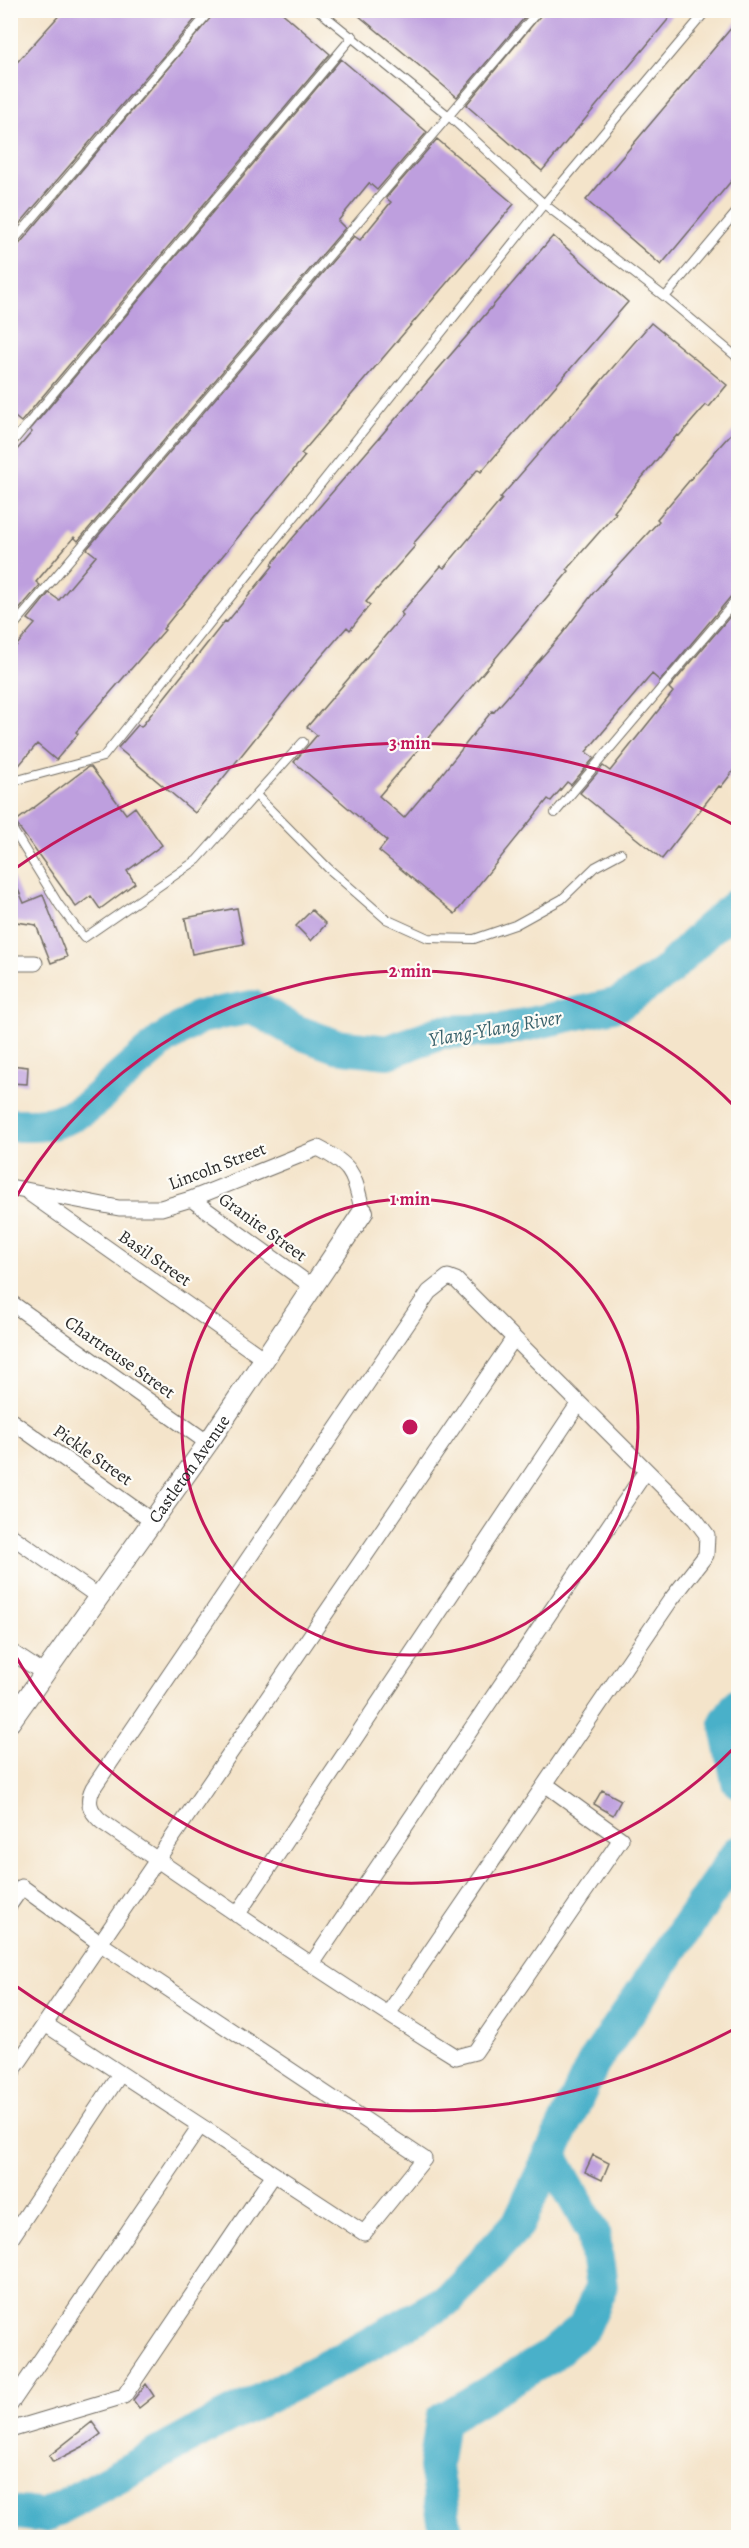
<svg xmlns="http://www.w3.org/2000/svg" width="749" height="2548" viewBox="0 0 749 2548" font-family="Alegreya,serif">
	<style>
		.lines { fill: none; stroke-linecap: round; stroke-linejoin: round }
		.river { stroke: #49b0c9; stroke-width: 34 }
		.building { fill: #be9fde }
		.service-casing { stroke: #716c63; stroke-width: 10 }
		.minor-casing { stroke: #716c63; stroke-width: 17 }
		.tertiary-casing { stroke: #716c63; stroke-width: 22 }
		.service { stroke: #fff; stroke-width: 8 }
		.minor { stroke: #fff; stroke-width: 15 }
		.tertiary { stroke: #fff; stroke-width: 20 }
		.ring { fill: none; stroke: #c2185b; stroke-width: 3 }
		.labels { text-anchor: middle; stroke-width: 4.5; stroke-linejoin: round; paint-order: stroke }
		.street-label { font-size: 18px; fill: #2b2b2b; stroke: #fdfcf7 }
		.water-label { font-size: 20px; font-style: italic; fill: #37606a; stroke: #fdfcf7 }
		.centre { fill: #c2185b; stroke: #fdfcf7; stroke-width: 3 }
		.ring-label { font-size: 18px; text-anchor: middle; font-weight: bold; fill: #c2185b; stroke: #fdfcf7; stroke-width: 4.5; stroke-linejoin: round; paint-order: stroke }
	</style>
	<rect width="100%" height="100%" fill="#fdfcf7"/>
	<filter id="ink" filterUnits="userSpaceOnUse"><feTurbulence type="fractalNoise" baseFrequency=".0167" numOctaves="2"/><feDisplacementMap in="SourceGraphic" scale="12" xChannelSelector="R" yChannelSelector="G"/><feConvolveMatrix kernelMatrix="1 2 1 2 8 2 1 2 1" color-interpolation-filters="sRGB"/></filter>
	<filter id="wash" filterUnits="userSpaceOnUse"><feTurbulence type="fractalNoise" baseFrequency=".008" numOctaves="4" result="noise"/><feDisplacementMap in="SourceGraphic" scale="24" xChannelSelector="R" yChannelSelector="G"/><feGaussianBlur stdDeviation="1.35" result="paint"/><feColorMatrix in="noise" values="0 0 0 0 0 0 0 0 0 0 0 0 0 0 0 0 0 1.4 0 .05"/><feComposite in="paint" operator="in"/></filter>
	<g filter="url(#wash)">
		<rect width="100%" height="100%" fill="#f4e4ca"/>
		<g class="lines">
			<path class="river" d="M10,1125C45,1125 57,1126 87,1107L163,1040L199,1017L253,1007L295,1031L336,1046L388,1052L441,1032L502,1030L619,1004L666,972L709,929L738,904
				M738,1705L726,1722L738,1781
				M10,2512L45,2516L202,2430L355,2352L449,2299L518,2224L593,2064L738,1852
				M447,2538L435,2467L442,2420L549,2357L584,2327L601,2288L593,2232L550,2154"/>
		</g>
		<g id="blocks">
			<path class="building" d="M64,10H203L10,235V70Z
				M217,10H279L330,54L21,422L10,413V251L15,249Z
				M352,10H531L457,97Z
				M545,10H676L542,171L466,105Z
				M738,20V173L661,265L586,200Z
				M341,59L427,132L377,190L369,183L338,221L345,228L78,541L74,537L36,582L40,585L18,611L10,604V458L32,432L30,430Z
				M437,139L514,204L301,454L305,456L192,593L163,629L165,630L76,732L78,734L56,760L37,744L10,776V653L35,624L28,619L49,593L59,600L96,556L87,549L354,236L360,240L391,202L386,198Z
				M553,236L628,302L481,472L478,469L413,544L415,546L366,602L370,605L350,630L347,627L314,665L195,813L118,748L138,725L141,727L225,621L227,622L273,566L271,565L291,540Z
				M651,323L727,385L709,407L706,405L679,436L677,435L614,512L616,513L567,569L569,571L379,796L404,818L429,788L430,789L492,711L494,712L562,634L594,592L659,521L657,519L694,475L738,426V592L733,594L660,681L652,674L586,752L594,758L571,785L567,782L551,801L548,799L455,914L379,851L387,841L294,762L317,735L307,727L403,615L401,613L441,566L444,568L502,499L500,498Z
				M738,607V765L721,787L719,786L662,859L580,793L603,766L610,771L673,692L669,688Z
				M88,767H91L126,814L135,807L162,845L127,871L135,883L100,909L91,896L76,907L15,822Z
				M10,871L24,903L43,895L67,957L51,963L36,925L10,921Z
				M237,908L244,944L192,954L185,918Z
				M312,910L326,924L311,941L296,926Z
				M10,1065L28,1067L27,1084L10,1083Z
				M602,1790L621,1800L613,1815L594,1804Z
				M593,2155L609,2163L602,2180L585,2172Z
				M146,2384L154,2396L139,2408L133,2400Z
				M92,2422L101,2434L86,2445L53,2462L49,2456Z"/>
		</g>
	</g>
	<g filter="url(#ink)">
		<use href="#blocks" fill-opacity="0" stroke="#716c63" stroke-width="1.5"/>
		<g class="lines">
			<g class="service-casing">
				<path id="service" d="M318,10L450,117L544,204L665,297L738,358
					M10,245L211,10
					M665,297L738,210
					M10,445L353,36
					M10,630L539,10
					M10,782L103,757L544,204L707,10
					M256,795L328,868L386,919L428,938L474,939L515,925L562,899L595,867L621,853
					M555,813L738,598
					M10,825L59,905L84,938L197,860L303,742"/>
			</g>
			<g class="minor-casing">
				<path id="minor" d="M10,963H35
					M10,1187L119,1208H161L191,1199L318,1148C355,1167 353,1174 363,1212
					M29,1193L264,1359
					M191,1199L313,1287
					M10,1302L208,1443
					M10,1420L152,1521
					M10,1535L99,1597
					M10,1651L45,1674
					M10,1904L22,1887L101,1944L424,2159L364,2233L45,2024
					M237,1915L579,1403
					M312,1964L646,1471
					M388,2014L670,1601L706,1555L707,1535L695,1519L456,1280L448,1277L429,1292L93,1788C86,1802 90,1811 101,1821C218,1902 335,1982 456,2057L475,2052L621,1839L545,1784
					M10,2075L514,1338
					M10,2240L120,2074
					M10,2405L200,2126
					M10,2430L124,2396L274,2174"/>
			</g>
			<g class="tertiary-casing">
				<g id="tertiary">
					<path id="s1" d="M10,1722L208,1443L363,1212"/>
				</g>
			</g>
			<use href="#service" class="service"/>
			<use href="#minor" class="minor"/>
			<use href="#tertiary" class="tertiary"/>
		</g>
	</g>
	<g class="ring">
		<circle cx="410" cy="1427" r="228"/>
		<path d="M738 1744A456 456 0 0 1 11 1648M11 1206A456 456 0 0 1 738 1110"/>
		<path d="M736 2028A684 684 0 0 1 13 1984M13 870A684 684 0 0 1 736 826"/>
	</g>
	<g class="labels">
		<g class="street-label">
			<text transform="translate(217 1166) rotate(-21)" y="6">Lincoln Street</text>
			<text transform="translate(263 1227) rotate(36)" y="6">Granite Street</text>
			<text transform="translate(155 1258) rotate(35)" y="6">Basil Street</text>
			<text transform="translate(120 1357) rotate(35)" y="6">Chartreuse Street</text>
			<text transform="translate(93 1455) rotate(35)" y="6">Pickle Street</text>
			<text dy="6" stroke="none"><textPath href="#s1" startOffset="310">Castleton Avenue</textPath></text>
		</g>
		<g class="water-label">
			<text transform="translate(495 1028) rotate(-10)" y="7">Ylang-Ylang River</text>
		</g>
	</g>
	<circle cx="410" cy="1427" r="9" class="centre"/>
	<g class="ring-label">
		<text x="410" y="749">3 min</text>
		<text x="410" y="977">2 min</text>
		<text x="410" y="1205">1 min</text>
	</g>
	<rect width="749" height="2548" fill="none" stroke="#fdfcf7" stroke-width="36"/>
</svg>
